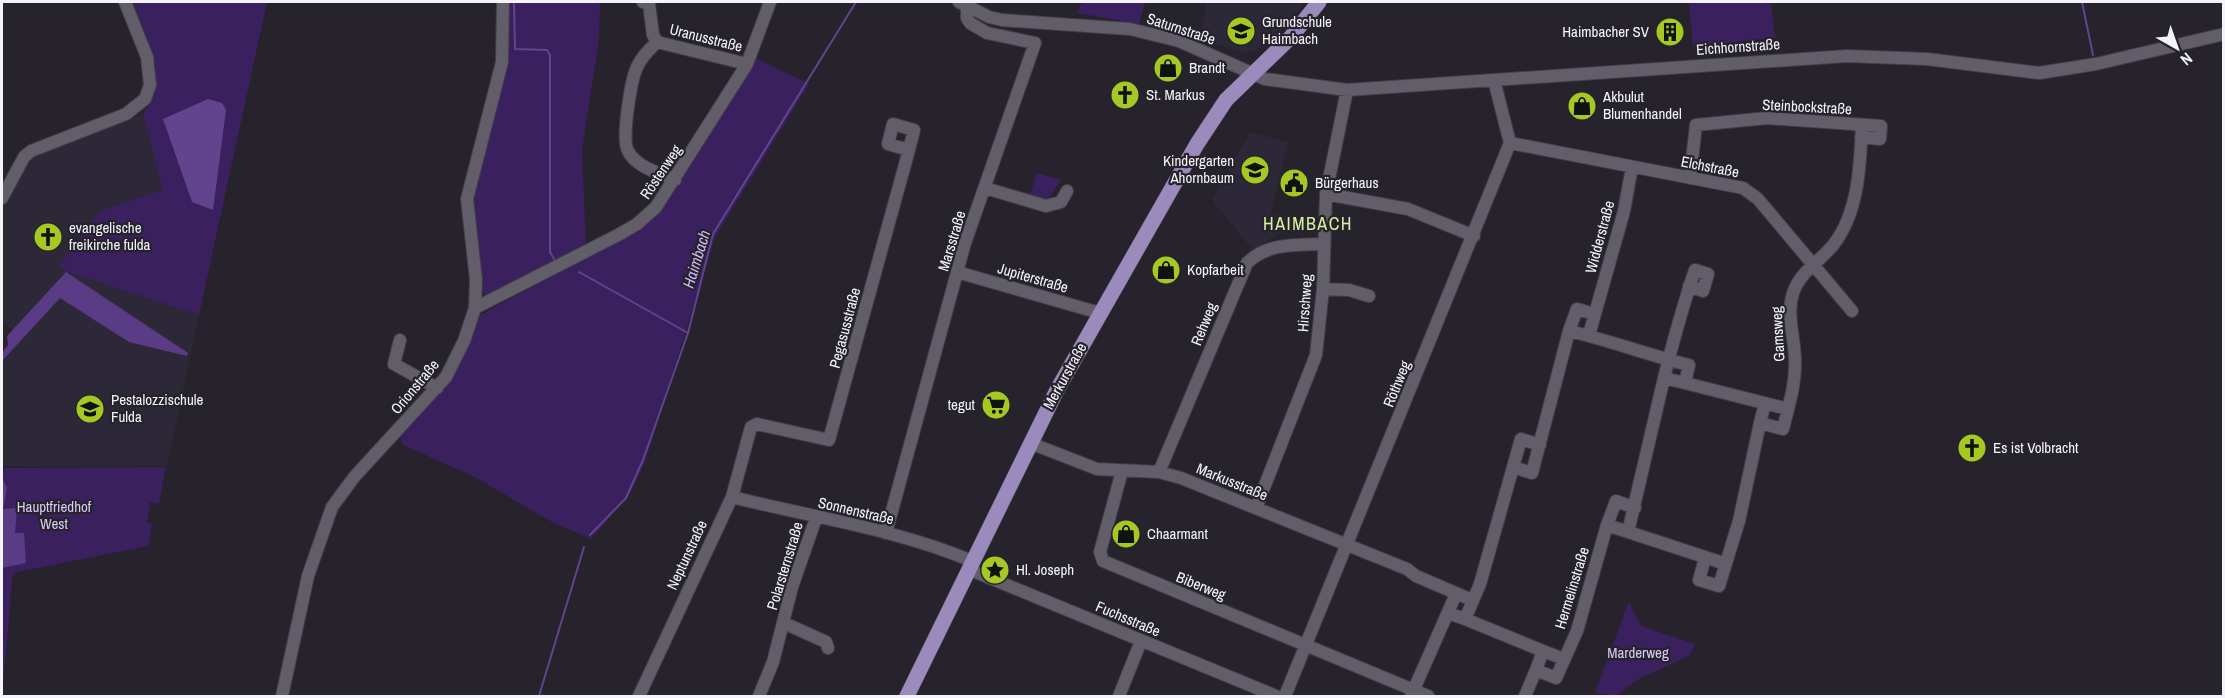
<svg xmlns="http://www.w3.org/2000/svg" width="2225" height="698" viewBox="0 0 2225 698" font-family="'Archivo Narrow',sans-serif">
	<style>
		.built { fill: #2d2837 }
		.green { fill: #3b2060 }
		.forest { fill: #593c85 }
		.water { fill: #61448d }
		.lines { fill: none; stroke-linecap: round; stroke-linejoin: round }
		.stream { stroke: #61448d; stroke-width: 2 }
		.minor-casing { stroke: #423f47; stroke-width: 14 }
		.major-casing { stroke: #423f47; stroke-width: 16 }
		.minor { stroke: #615e69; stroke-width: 12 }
		.major { stroke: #9b8abc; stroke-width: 15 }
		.labels { text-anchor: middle; stroke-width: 4.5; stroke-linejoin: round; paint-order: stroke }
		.poi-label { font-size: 15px; fill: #f5f3fa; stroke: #26232c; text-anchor: start }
		.street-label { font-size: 15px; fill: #f5f3fa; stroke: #26232c }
		.park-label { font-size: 15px; fill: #d8caf5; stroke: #26232c }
		.water-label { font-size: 16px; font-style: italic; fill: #ceb9f7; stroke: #26232c }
		.quarter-label { font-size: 18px; letter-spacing: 1.5px; fill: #d7eda2; stroke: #26232c }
	</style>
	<rect width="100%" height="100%" fill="#26232c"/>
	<path class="built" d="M1206,2H1305L1289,23L1261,48L1246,53L1201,40Z
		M143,114L163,190L100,211L66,271L199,315L167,466H4L2,469V351L7,345L12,331L2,321V206L17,177L36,154Z
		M1250,132L1288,142L1271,213L1295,219L1293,231L1281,232L1253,250L1215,204L1213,198Z"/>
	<path class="green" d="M132,2H267L199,315L66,271L59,266L100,211L163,190L143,114C171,76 147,41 132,2Z
		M509,2H600L599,39L582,150L586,246L487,296L480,289L470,201L507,54Z
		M1082,2H1145L1139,24L1077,13Z
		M1689,2H1771L1775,38L1693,46Z
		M756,58L809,84L715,237L645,462L630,494L591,539L548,520L475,477L403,445L399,435L420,412L477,317L634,231L658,214Z
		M1037,173L1061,180L1048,199L1030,195Z
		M166,467L159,504L150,502L147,522L152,524L148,546L13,573L2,696V472L5,468Z
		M1629,601L1641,626L1695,644L1690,655L1635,681L1617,696L1595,693Z"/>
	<path class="forest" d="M66,272L188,353L187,356L129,342L60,298L2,361V353L8,345L7,336Z
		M2,478L7,488L3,509L17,508L15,533H24L26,563L2,568Z"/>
	<path class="water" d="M208,99L222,103L226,110L213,210L192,202L163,119Z"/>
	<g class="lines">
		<path class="stream" d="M514,2L515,49L547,50L550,55V252L554,259
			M2082,2L2093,55
			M579,272L688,333
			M590,535L626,498L643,460L688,333L713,234L856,2
			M539,696L584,547"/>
		<g class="minor-casing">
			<path id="minor" d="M643,2L649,4L653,35L657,42L747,64
				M959,2L989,17L1002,20L1130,29L1179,41L1265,79L1347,90L1847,56L1927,59L2039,73L2096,64L2224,34
				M657,42C649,50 642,56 637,67C631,80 621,140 628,151C636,167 659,173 675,180
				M893,124L914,130L909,150L888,144Z
				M1510,143L1743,188L1758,199L1852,311
				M1690,178L1696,125L1767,118L1881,126L1880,139L1861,137
				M985,188L1046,206L1061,202L1067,191
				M1326,194L1408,209L1474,236
				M2,198L24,157L31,151L126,114L145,99L150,85L147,57L125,2
				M957,272L1100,313
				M1323,289L1349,290L1369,296
				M475,308L618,235L637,224L656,207L747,64L770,2
				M1594,314L1577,309L1569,331C1609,340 1648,355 1689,365L1685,383L1664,378C1673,342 1683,305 1695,270L1708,274L1703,291L1689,286
				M1589,335L1624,211L1632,167
				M400,340L394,364L437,388
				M1685,383L1788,409
				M1765,403L1760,423L1783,429C1788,407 1796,385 1795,361C1795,339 1786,315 1793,293C1801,270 1820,262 1834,244C1859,211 1860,165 1862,125
				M1030,443L1097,469L1159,472L1181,478L1407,569L1416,576L1472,600
				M1513,467L1532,473L1569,331
				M1122,471L1100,552L1103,561L1428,696
				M1159,472L1247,263C1267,243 1295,245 1323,244
				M732,497C811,517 896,529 972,561
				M1256,508L1316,355L1323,289L1326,194L1347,90
				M1635,508L1616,501L1607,525L1726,564
				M1628,532L1664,378
				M886,533L965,243L1035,43L987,33L970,23L967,18V7
				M1705,558L1699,580L1719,586L1739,521L1760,423
				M968,569L1276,696
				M1448,613L1465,619L1480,584L1521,439L1540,445
				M1465,619L1543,651
				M784,623L826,642L828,648
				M1564,659L1543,651L1536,670L1556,678L1577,631L1607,525
				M282,696L308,576L332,507L355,476L446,377L464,341L475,308L476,280L467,199L502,62L503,2
				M639,696L732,497L751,427L757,424L829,440L909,150
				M759,696L773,662L792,587L816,518
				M1119,696L1141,641
				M1285,696L1510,143L1494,80
				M1411,696L1456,594
				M1525,696L1536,670"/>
		</g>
		<g class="major-casing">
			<path id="major" d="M907,696L1057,390L1197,144L1226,100L1291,37L1319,2"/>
		</g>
		<use href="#minor" class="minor"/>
		<use href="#major" class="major"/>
	</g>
	<defs>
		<g id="school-disc" transform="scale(1.5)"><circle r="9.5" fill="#a5c822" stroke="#26232c"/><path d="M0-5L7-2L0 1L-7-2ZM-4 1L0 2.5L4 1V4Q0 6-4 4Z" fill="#111"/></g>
		<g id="building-disc" transform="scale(1.5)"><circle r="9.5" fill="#a5c822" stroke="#26232c"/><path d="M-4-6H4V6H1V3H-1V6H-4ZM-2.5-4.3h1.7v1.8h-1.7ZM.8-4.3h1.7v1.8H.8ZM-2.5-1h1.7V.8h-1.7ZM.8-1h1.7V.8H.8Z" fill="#111"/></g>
		<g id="shop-disc" transform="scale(1.5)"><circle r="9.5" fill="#a5c822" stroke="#26232c"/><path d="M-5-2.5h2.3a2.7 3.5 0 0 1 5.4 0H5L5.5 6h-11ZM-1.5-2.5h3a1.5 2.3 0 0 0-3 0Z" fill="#111"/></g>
		<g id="church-disc" transform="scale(1.5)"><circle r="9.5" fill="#a5c822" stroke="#26232c"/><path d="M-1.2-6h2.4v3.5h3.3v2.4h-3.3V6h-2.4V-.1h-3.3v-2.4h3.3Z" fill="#111"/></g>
		<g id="civic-disc" transform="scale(1.5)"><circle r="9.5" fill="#a5c822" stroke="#26232c"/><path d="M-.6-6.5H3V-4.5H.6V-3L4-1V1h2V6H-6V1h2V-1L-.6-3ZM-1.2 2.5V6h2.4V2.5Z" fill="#111"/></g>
		<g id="supermarket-disc" transform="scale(1.5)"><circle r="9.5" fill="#a5c822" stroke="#26232c"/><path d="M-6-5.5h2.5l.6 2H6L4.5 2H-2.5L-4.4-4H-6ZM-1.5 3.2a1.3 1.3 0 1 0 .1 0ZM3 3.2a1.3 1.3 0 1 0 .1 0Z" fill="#111"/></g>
		<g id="sight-disc" transform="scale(1.5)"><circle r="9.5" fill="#a5c822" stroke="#26232c"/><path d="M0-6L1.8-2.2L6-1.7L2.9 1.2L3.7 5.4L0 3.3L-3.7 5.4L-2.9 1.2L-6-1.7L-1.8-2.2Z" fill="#111"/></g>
	</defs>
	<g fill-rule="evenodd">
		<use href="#school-disc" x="1241" y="31"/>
		<use href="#building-disc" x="1670" y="32"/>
		<use href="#shop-disc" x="1168" y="68"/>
		<use href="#church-disc" x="1125" y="95"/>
		<use href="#shop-disc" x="1582" y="106"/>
		<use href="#school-disc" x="1255" y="170"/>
		<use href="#civic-disc" x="1294" y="183"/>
		<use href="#church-disc" x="48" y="237"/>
		<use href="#shop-disc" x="1166" y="270"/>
		<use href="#supermarket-disc" x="996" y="405"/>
		<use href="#school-disc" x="90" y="409"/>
		<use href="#church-disc" x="1972" y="448"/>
		<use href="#shop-disc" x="1126" y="534"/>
		<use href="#sight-disc" x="995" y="570"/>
	</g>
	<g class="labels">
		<g class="poi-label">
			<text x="1262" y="27">Grundschule<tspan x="1262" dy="17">Haimbach</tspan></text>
			<text x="1649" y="37" text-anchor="end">Haimbacher SV</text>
			<text x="1189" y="73">Brandt</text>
			<text x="1146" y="100">St. Markus</text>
			<text x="1603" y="102">Akbulut<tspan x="1603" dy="17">Blumenhandel</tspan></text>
			<text x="1234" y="166" text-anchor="end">Kindergarten<tspan x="1234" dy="17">Ahornbaum</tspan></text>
			<text x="1315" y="188">Bürgerhaus</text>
			<text x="69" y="233">evangelische<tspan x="69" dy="17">freikirche fulda</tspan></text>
			<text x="1187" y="275">Kopfarbeit</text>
			<text x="111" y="405">Pestalozzischule<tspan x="111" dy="17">Fulda</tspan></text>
			<text x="975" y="410" text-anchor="end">tegut</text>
			<text x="1993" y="453">Es ist Volbracht</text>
			<text x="1147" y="539">Chaarmant</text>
			<text x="1016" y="575">Hl. Joseph</text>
		</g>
		<g class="street-label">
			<text transform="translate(1181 29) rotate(18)" y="5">Saturnstraße</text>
			<text transform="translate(706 38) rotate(14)" y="5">Uranusstraße</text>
			<text transform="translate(1738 47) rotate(-4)" y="5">Eichhornstraße</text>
			<text transform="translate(1807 107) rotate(3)" y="5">Steinbockstraße</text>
			<text transform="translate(1710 167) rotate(11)" y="5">Elchstraße</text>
			<text transform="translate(661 172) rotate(-56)" y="5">Röstenweg</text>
			<text transform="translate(1600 237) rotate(-75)" y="5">Widderstraße</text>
			<text transform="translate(952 241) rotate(-73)" y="5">Marsstraße</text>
			<text transform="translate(1033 278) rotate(16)" y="5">Jupiterstraße</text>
			<text transform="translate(1305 303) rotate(-86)" y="5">Hirschweg</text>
			<text transform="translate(1204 324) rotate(-68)" y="5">Rehweg</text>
			<text transform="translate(845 328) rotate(-75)" y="5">Pegasusstraße</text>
			<text transform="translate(1778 334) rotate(-93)" y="5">Gamsweg</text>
			<text transform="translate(1065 376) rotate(-61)" y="5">Merkurstraße</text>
			<text transform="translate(1397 384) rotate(-68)" y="5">Röthweg</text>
			<text transform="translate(415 387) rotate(-50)" y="5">Orionstraße</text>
			<text transform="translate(1232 482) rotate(22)" y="5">Markusstraße</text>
			<text transform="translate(856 511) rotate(13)" y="5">Sonnenstraße</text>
			<text transform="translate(687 555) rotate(-65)" y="5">Neptunstraße</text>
			<text transform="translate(785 566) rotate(-73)" y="5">Polarsternstraße</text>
			<text transform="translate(1201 586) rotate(22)" y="5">Biberweg</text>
			<text transform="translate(1572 588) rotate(-73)" y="5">Hermelinstraße</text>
			<text transform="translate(1128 619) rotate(23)" y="5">Fuchsstraße</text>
		</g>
		<g class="park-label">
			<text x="54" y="512">Hauptfriedhof<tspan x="54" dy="17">West</tspan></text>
			<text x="1638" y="658">Marderweg</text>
		</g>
		<g class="water-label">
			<text transform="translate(696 259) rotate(-73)" y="6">Haimbach</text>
		</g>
		<g class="quarter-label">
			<text x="1308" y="230">HAIMBACH</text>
		</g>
	</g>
	<rect width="2225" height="698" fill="none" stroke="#f5f3fa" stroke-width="6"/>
	<g transform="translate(2177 48) rotate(140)" stroke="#26232c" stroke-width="4.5" paint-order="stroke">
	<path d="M0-4.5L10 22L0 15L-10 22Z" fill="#f5f3fa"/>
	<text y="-9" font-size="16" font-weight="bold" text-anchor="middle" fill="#f5f3fa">N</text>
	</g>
</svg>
